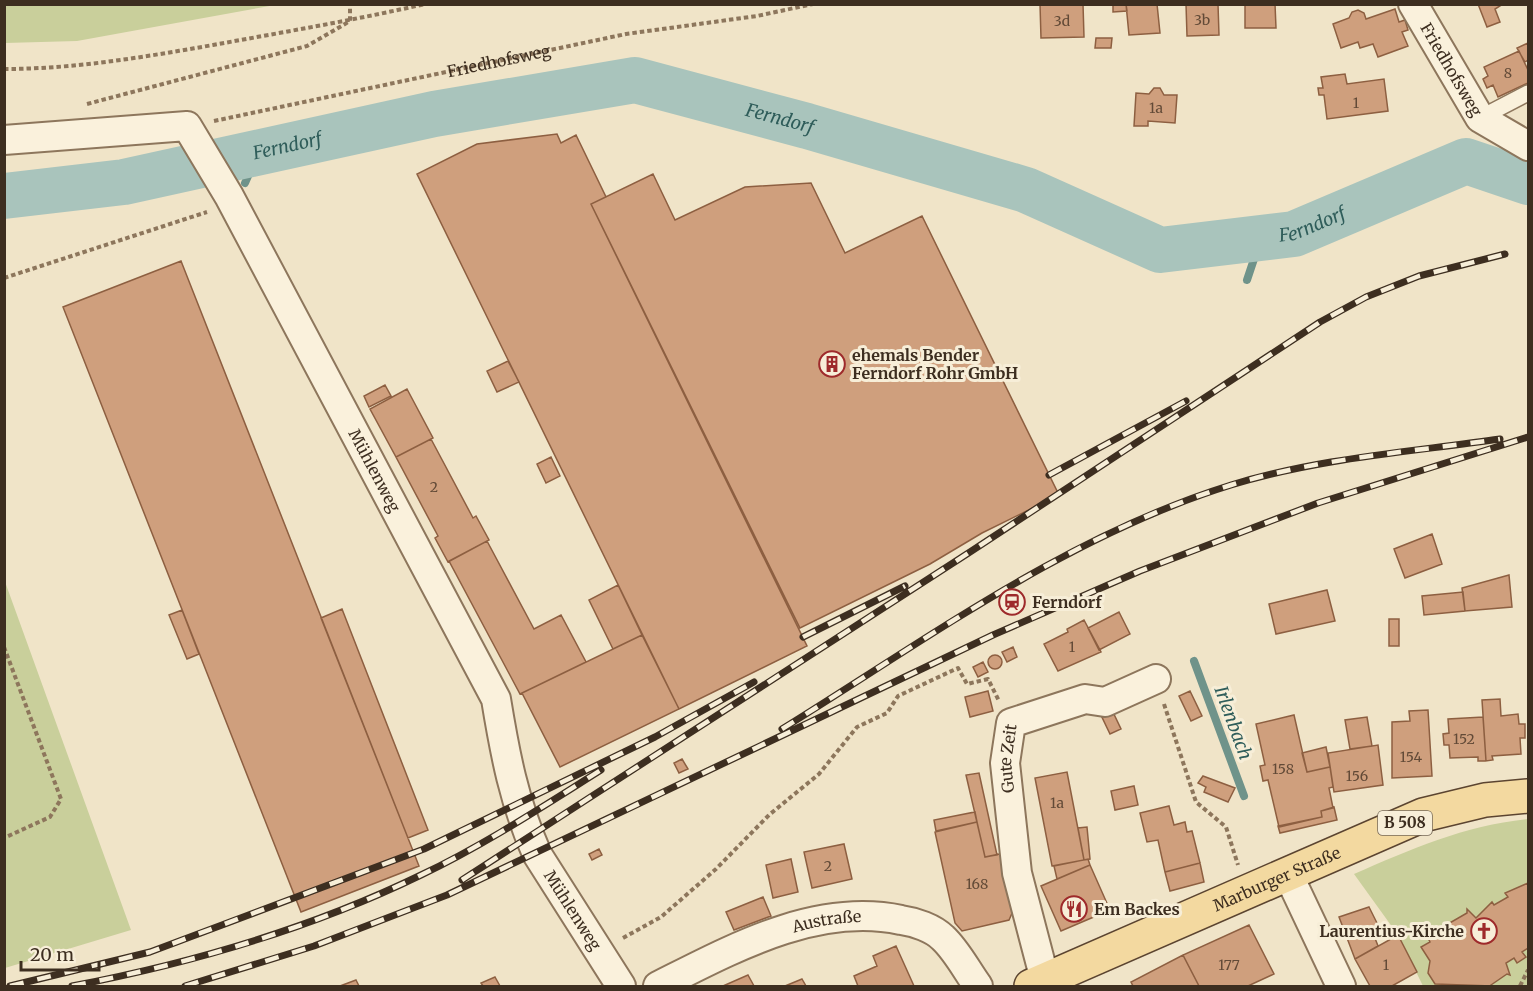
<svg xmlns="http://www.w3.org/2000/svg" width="1533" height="991" viewBox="0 0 1533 991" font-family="Merriweather,serif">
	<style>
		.green { fill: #c9cf9b }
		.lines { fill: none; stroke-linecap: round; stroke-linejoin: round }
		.stream { stroke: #6f938a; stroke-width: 8 }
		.river { stroke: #a9c4bc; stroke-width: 46 }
		.building { fill: #cf9f7d; stroke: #8d5f41; stroke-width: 1.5 }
		.lane-casing { stroke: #8d765c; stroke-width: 18 }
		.street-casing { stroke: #8d765c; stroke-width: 32 }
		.primary-casing { stroke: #5b4430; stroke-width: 36 }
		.path { stroke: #8d765c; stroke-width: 4; stroke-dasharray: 4.5 3; stroke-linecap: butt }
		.lane { stroke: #faf1dc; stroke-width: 15 }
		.street { stroke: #faf1dc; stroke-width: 28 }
		.primary { stroke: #f3d9a0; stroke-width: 33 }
		.rail-casing { stroke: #3d2e20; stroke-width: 7 }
		.rail { stroke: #f7eed8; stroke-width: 4.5; stroke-dasharray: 14; stroke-linecap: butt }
		.labels { text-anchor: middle; stroke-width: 6; stroke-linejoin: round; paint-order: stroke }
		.number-label { font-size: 14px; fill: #624a37 }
		.shield { fill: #f7eed8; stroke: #756857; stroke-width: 1.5 }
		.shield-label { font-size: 15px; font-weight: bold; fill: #3d2e20 }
		.street-label { font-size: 16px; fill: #3d2e20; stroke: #f7eed8 }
		.poi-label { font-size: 16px; font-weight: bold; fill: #3d2e20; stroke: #f7eed8; text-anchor: start }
		.water-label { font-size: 18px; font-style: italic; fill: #2f5d5a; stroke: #f7eed8 }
	</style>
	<rect width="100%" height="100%" fill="#f0e4c8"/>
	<path class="green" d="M4,5L5,4L275,5L77,41L5,43Z
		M4,579L131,930L5,968H4Z
		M1528,819V986H1423L1398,935L1354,874C1411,849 1466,825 1528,819Z"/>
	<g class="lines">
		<path class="stream" d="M245,183L258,153
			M1247,280L1261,238
			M1194,661L1244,796"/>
		<path class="river" id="s1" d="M4,196L124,182L434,114L635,80L807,126L1026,190L1160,250L1294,234L1466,161L1528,182"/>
	</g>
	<path class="building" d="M1040,4H1083L1084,37L1041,38Z
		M1113,4H1126L1127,11L1113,12Z
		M1126,4H1157L1160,33L1129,35Z
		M1186,4H1218L1219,35L1187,36Z
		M1245,4H1275L1276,28H1245Z
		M1478,4H1503L1495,9L1500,22L1487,27Z
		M1395,9L1399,22L1405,20L1408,30L1402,32L1408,46L1378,57L1373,44L1360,48L1358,42L1341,48L1333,24L1349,18L1352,12L1358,10L1364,13L1366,19Z
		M1096,38H1112L1111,48H1095Z
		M1528,43V60L1525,62L1517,48Z
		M1519,51L1528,70V83L1498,97L1493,85L1487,88L1483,79L1488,76L1484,67Z
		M1345,74L1347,84L1384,79L1388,111L1327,119L1324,95H1319L1318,88H1323L1321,77Z
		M1154,88H1160L1164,95H1177L1175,123L1148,121V126H1134L1136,93L1149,94Z
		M557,134L561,143L576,135L606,197L591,204L807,646L679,709L417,174L477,144Z
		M653,174L675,220L745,187L811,183L845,253L922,216L1059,495L982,533L930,564L800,628L591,204Z
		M181,261L419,866L301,912L63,307Z
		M508,361L519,382L497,392L487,371Z
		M385,385L391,396L369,407L364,396Z
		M407,389L433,438L396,457L370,409Z
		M431,439L473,518L476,516L489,540L448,562L435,538L438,536L396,457Z
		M551,457L560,476L546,483L537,464Z
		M1432,534L1442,564L1405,578L1394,549Z
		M487,541L534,629L561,615L586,662L520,694L449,561Z
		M1509,575L1512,607L1465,611L1462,588Z
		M618,585L642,635L613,649L589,600Z
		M1327,590L1335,621L1276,634L1269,604Z
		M1463,592L1465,611L1424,615L1422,596Z
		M342,609L428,830L408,838L321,618Z
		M182,610L199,654L187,659L169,615Z
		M1119,612L1130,634L1099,650L1088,628Z
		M1389,619H1399V646H1389Z
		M1084,620L1101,652L1058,671L1044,644L1068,632L1067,629Z
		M642,635L679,709L560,767L522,693Z
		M1013,647L1017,657L1007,662L1002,652Z
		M988 662a7 7 0 1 1 14 0a7 7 0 1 1-14 0Z
		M983,662L988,672L978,677L973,667Z
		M988,691L993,711L970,717L965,697Z
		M1190,691L1202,716L1191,721L1179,696Z
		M1500,699L1501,716L1518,714L1519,724H1525V738H1520L1521,754L1492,756L1493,760L1486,761L1482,700Z
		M1111,708L1121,729L1110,734L1100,713Z
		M1428,710L1432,776L1392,778V722L1410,721L1409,711Z
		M1294,715L1307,772L1330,767L1333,787L1329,788L1333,808L1321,811L1322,817L1279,827L1268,780L1263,781L1260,766L1265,765L1256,724Z
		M1367,717L1372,746L1350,749L1345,720Z
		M1483,717L1486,761H1478V757L1450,758L1449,745H1444L1443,734L1449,733L1448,719Z
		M1378,745L1383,785L1334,792L1328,753Z
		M1326,747L1330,767L1307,772L1302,753Z
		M682,759L688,769L679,773L674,763Z
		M1067,772L1084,860L1052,866L1035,778Z
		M979,773L997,855L985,857L966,775Z
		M1203,776L1235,788L1228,802L1204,792L1206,787L1198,783Z
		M1134,786L1138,805L1115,810L1111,791Z
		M1169,806L1174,825L1185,822L1187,832L1192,831L1200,863L1165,872L1158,840L1147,842L1140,813Z
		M1334,807L1337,820L1280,833L1278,826L1322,817L1321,811Z
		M975,812L977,822L936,831L934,820Z
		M977,822L985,857L1000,854L1013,911L1009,920L962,931L955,923L935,832Z
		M1087,827L1090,859L1084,860L1078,828Z
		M844,844L852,879L812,888L804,852Z
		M599,849L602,855L592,860L589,854Z
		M791,859L798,892L773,898L766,865Z
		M1088,859L1090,865L1057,879L1054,866Z
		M1200,863L1204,882L1170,891L1165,872Z
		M1090,865L1110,910L1061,931L1041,886Z
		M1528,883V948L1522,952L1526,957L1517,963L1514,958L1506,963L1510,975L1507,974L1491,985L1492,986L1435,984L1428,973L1430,961L1421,947L1430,942L1427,936L1467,913V909L1476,918L1492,902L1494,905L1508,897L1505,893Z
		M763,897L771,916L734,930L726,912Z
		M1369,907L1378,925L1371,928L1378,946L1355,959L1339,917Z
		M1249,925L1274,974L1248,986H1199L1183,955Z
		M1398,935L1417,972L1392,986H1370L1355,959Z
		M896,946L914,986H858L854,976L877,966L873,956Z
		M1183,955L1199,986H1133L1131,982Z
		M748,975L754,986H723Z
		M495,977L500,986H483L481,983Z
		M802,979L806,986H785Z
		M356,980L359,986H340Z"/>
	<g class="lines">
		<g class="lane-casing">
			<path id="lane" d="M1480,118L1528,93"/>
		</g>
		<g class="street-casing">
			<g id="street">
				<path id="s3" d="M1413,4L1480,118L1528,146"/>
				<path id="s4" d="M4,140L187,126L229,196L496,699C505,754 514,802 537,854L621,986"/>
				<path d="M1288,874L1341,986"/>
				<path id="s5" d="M1045,980L1017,873L1005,763L1011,723L1085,699L1105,702L1156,679"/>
				<path id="s6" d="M658,986C732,949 816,902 901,920C915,922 933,928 943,938C957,951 967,971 978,986"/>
			</g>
		</g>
		<g class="primary-casing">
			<g id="primary">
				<path id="s7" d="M1031,986L1423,815L1485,800L1528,796"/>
			</g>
		</g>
		<g class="path">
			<path d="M4,69C75,69 144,57 213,45C284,32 355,20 425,4"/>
			<path d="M87,104L307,46L350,21V4"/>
			<path id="s2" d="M214,121L626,34L757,16L813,4"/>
			<path d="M4,278L207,212"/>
			<path d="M4,647L61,799L50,817L4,838"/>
			<path d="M1164,704L1196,802L1226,827L1238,865"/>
			<path d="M623,938L661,917L716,869L769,815L819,774L857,727L887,713L898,696L958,668L967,684L988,679L999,701"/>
			<path d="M1520,986L1528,970"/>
		</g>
		<use href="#lane" class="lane"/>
		<use href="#street" class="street"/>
		<use href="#primary" class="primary"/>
		<g class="rail-casing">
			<path id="rail" d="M1049,475L1186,401
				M803,637L905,586
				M782,729C926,640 1067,536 1231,485C1319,458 1410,452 1500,439
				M462,880L970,552L1320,322L1366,297L1419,276L1505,254
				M10,986L150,952L424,849L655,737L754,682
				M72,986C192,963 310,929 421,875C484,845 542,807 601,770
				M185,986L314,946L447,895L993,635L1140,571L1318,503L1528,437"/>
		</g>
		<use href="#rail" class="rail"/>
	</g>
	<defs>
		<g id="building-ring" transform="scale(1.35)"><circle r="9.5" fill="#f7eed8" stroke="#9e2a2b" stroke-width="1.5"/><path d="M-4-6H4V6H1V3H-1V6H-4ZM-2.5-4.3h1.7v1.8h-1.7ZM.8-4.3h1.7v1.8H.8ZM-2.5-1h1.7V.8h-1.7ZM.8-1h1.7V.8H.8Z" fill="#9e2a2b"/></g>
		<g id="station-ring" transform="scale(1.35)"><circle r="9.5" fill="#f7eed8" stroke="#9e2a2b" stroke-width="1.5"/><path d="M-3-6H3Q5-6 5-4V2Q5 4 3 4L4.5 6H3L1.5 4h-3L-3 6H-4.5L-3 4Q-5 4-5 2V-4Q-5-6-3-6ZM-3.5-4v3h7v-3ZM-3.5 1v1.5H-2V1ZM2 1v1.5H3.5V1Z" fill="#9e2a2b"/></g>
		<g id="restaurant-ring" transform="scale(1.35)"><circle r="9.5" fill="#f7eed8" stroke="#9e2a2b" stroke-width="1.5"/><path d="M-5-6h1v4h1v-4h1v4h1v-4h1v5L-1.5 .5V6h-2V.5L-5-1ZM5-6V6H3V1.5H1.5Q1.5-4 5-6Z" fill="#9e2a2b"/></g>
		<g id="church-ring" transform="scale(1.35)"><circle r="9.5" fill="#f7eed8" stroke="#9e2a2b" stroke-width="1.5"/><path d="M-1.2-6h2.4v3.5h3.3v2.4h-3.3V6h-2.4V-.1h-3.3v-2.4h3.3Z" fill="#9e2a2b"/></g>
	</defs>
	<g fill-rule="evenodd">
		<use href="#building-ring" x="832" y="364"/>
		<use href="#station-ring" x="1012" y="602"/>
		<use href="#restaurant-ring" x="1074" y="909"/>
		<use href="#church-ring" x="1484" y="931"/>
	</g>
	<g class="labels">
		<g class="number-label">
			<text x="1202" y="25">3b</text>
			<text x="1062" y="26">3d</text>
			<text x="1508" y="78">8</text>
			<text x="1356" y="108">1</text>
			<text x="1156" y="113">1a</text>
			<text x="434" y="492">2</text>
			<text x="1072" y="652">1</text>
			<text x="1464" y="744">152</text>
			<text x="1411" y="762">154</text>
			<text x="1283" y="774">158</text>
			<text x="1357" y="781">156</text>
			<text x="1057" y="808">1a</text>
			<text x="828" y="871">2</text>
			<text x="977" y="889">168</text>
			<text x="1229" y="970">177</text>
			<text x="1386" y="970">1</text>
		</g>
		<rect class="shield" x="1378" y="811" width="54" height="24" rx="4.5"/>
		<g class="shield-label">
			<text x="1405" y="828">B 508</text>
		</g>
		<g class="street-label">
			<text dy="6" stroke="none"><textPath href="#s2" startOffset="291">Friedhofsweg</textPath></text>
			<text dy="6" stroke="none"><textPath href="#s3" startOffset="76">Friedhofsweg</textPath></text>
			<text dy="6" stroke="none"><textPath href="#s4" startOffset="576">Mühlenweg</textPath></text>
			<text dy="6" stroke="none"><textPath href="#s5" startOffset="226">Gute Zeit</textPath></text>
			<text dy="6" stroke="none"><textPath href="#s7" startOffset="268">Marburger Straße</textPath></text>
			<text dy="6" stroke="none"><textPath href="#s4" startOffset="1062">Mühlenweg</textPath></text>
			<text dy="6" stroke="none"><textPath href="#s6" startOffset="182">Austraße</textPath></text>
		</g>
		<g class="poi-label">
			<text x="852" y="361">ehemals Bender<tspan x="852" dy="18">Ferndorf Rohr GmbH</tspan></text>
			<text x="1032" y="608">Ferndorf</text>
			<text x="1094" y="915">Em Backes</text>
			<text x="1464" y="937" text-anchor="end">Laurentius-Kirche</text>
		</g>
		<g class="water-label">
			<text dy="6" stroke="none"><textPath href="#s1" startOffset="792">Ferndorf</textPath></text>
			<text dy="6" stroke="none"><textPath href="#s1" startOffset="288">Ferndorf</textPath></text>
			<text dy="6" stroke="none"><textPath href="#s1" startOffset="1350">Ferndorf</textPath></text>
			<text transform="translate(1233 723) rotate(70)" y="6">Irlenbach</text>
		</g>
	</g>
	<rect width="1533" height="991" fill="none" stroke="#3d2e20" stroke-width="12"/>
	<path d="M21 961v9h78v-9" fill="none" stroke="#3d2e20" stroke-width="3"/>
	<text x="30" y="961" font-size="18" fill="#3d2e20" stroke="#f7eed8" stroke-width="4.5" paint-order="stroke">20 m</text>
</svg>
